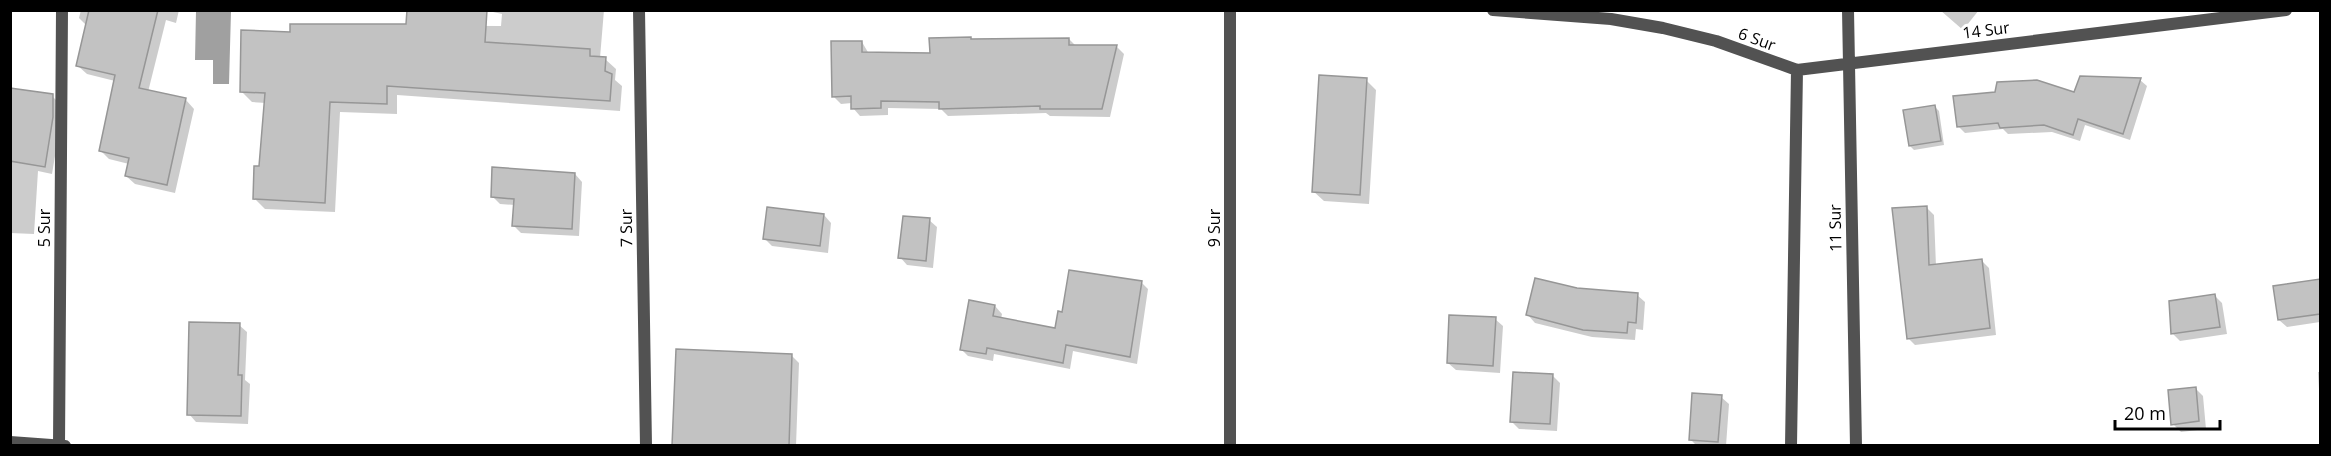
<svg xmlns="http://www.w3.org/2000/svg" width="2331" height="456" viewBox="0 0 2331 456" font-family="'Open Sans',sans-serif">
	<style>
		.water { fill: #a0a0a0 }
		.shadow { fill: #0003 }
		.building { fill: #c2c2c2; stroke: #969696; stroke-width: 1.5 }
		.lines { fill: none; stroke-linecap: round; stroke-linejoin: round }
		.street { stroke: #525252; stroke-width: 12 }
		.labels { text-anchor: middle; stroke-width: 6; stroke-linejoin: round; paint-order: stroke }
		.street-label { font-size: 16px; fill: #000; stroke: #fff }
	</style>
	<rect width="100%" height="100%" fill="#fff"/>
	<path class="water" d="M196,11H231L229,84H213V60H195Z"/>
	<path class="shadow" d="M81,10H179L176,23L166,20L148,92L186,100L194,109L175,193L135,184L126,176L129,164L109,159L100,150L115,81L87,74L78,66L87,26L79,18Z
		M484,10H604L600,58L605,59L616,69L615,80L622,86L620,111L397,95V114L340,112L335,212L265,209L254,198L260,168L266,103L252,102L242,92L292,33V25L501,26L502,14Z
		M1940,10H1979L1963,30Z
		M1069,39L1076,46H1116L1124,54L1110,117L1050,116L1046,113L948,116L941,109L888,108V115L860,116L853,108L852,103L841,104L833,96L862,42L869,54L931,55Z
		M1366,80L1376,90L1369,204L1324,201L1313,191Z
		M2140,80L2147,86L2130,140L2085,125L2080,141L2052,132L2008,134L2003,129L1965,133L1958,126L1997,93L2075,94Z
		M10,89L52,96L60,104V126L52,174L38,171L34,234L10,233Z
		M1935,107L1939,111L1944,145L1914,150L1910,146Z
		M575,174L582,182L579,236L521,233L513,225L515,205L500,204L492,196Z
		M1927,208L1934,215L1936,266L1982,261L1989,268L1996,335L1915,345L1908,338Z
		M824,215L831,223L828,253L772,246L765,239Z
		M929,220L937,227L933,268L907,265L900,257Z
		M2320,281V322L2287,327L2279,320L2275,287Z
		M1141,282L1148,289L1137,364L1073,351L1070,369L994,354L993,361L968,356L961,349L995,306L1002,314L1001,319L1056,330Z
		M1577,290L1637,295L1645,302L1643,330L1636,329L1635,340L1592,337L1535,323L1528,315Z
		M2215,296L2222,303L2227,334L2180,341L2172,333Z
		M1495,319L1503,326L1500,373L1456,370L1448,363Z
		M239,325L247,332L245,380L250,384L248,424L196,422L189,414Z
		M791,355L799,363L796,446H673Z
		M2318,372H2320V407Z
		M1553,376L1560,383L1557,431L1519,429L1512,422Z
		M2195,388L2203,396L2206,429L2181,432L2173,424Z
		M1721,397L1729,404L1726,446H1697L1690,439Z"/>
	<path class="building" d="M89,10H158L139,88L186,98L167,185L125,176L129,158L99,151L115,75L76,66Z
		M407,10H487L485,42L590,49V56L606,57L605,71L612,74L610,101L387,86V104L330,102L325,203L253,199L254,166H259L265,93L240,92L241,30L290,32V24H406Z
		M971,37V39L1069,38V45H1117L1102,109H1040V106L939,109V102L881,101V108L851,109V96L832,97L831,41H862V52L930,53L929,38Z
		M1319,75L1367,78L1360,195L1312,192Z
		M2080,76L2141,78L2123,134L2078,119L2073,135L2044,125L2000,128L1998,123L1957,127L1953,96L1995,92L1997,82L2037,80L2074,92Z
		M10,88L53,94V117L45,167L10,161Z
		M1935,105L1941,141L1909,146L1903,110Z
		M492,167L575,173L572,229L512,226L514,199L491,197Z
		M1927,206L1929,265L1982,259L1990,328L1907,339L1892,208Z
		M767,207L824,214L820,246L763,239Z
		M903,216L930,218L926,261L898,258Z
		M1069,270L1142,281L1130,357L1066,345L1063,363L987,348L986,354L960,350L969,300L995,305L993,316L1055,328L1058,311L1062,312Z
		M1535,278L1577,288L1638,293L1636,323L1628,322L1627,333L1583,330L1526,315Z
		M2320,279V314L2278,320L2273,286Z
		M2215,294L2220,327L2171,334L2169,301Z
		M1449,315L1496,317L1493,366L1447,363Z
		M189,322L240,323L238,375H242L241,416L187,415Z
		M676,349L792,354L789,446H672Z
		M1513,372L1553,374L1550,424L1510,422Z
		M2196,387L2199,421L2171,425L2168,390Z
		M1692,393L1722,395L1718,442L1689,440Z"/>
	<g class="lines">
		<path class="street" d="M639,10L646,446
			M1230,10V446
			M1493,10L1611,19L1663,28L1716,41L1797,70L2286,10
			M1848,10L1856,446
			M10,442L65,446
			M59,446L62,10
			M1791,446L1797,70"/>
	</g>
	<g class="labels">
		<g class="street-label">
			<text transform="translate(1986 30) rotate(-7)" y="6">14 Sur</text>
			<text transform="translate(1757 39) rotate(20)" y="6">6 Sur</text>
			<text transform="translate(44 228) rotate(-90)" y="6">5 Sur</text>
			<text transform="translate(626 228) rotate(-91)" y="6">7 Sur</text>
			<text transform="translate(1214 228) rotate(-90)" y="6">9 Sur</text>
			<text transform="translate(1835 228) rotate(-91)" y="6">11 Sur</text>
		</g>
	</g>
	<rect width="2331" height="456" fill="none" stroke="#000000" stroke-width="24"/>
	<path d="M2115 420v9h105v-9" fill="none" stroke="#000000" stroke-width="3"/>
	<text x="2124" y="420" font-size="18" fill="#000000" stroke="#ffffff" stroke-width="4.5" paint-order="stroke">20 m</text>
</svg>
